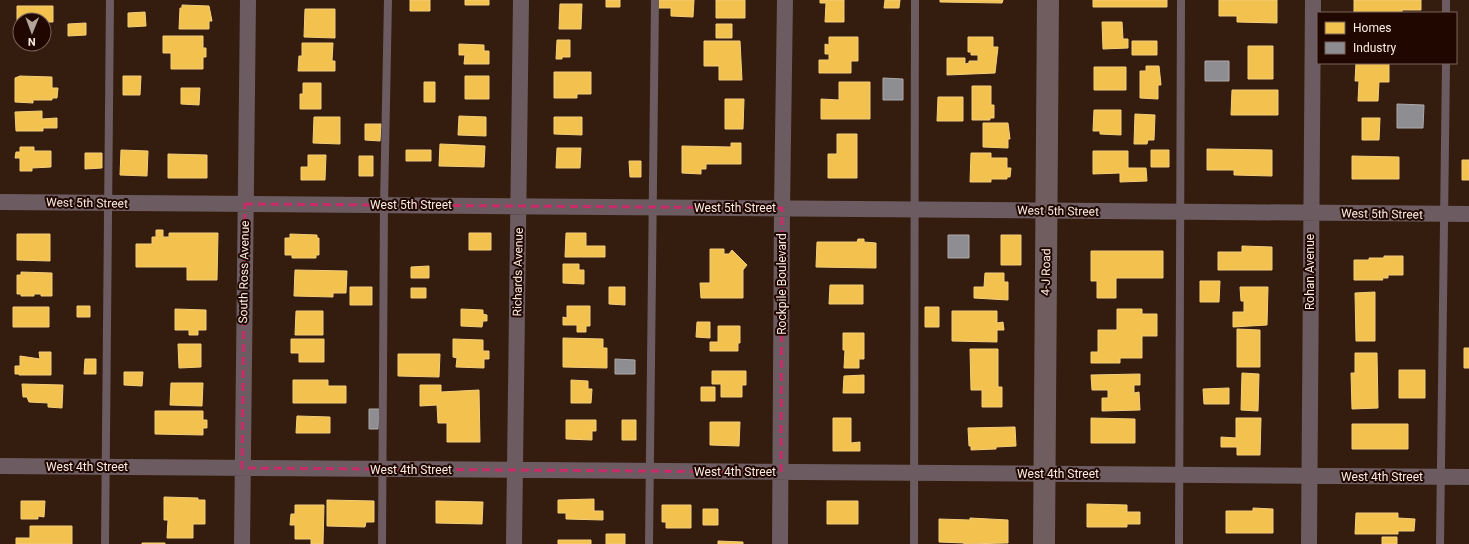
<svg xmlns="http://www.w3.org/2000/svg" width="1469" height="544" viewBox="0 0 1469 544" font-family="Roboto,sans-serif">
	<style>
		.homes { fill: #f2c14e; stroke: #f5ce7b }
		.industry { fill: #8d8d92; stroke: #aeaaab }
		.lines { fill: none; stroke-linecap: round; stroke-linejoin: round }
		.service { stroke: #6c5b60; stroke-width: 8 }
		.minor { stroke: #6c5b60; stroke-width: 16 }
		.secondary { stroke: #705d5f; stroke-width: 22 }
		.marked { fill: none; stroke: #c82d69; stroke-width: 3; stroke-dasharray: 8 5; stroke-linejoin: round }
		.labels { text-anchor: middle; stroke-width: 4; stroke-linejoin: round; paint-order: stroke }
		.street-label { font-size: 12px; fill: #fbece4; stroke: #200800 }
	</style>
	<rect width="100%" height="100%" fill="#341d0f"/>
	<path class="homes" d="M410,0H430V11H410Z
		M465,0H489V5H465Z
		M606,0H620V7H606Z
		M657,0H694L693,17L671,16V8H657Z
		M716,0H745V18H716Z
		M820,0H844V22H825L826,3H820Z
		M885,0H900L899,8H884Z
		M940,0H1003L1002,3L940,2Z
		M1093,0H1167V7H1093Z
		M1219,0H1277V23L1237,22V16H1219Z
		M1354,0H1421V10H1402V13H1354Z
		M560,4H582L581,29H559Z
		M182,5L209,6L212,21H209V29H179L180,8H182Z
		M17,6H53V22H44V20H20V31H17Z
		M305,9H335V38L304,37Z
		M145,12L146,26L128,27V13Z
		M1102,22H1122L1123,39H1128V48L1103,49Z
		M86,23V35L68,36V24Z
		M716,24H732V38H716Z
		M163,36H203V48H206V57H203V69H171V53H163Z
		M829,37H858V61H851V73H819V60H829V54H825V44L829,45Z
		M968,37H993V47H998L995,73L947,75V58H965V64L969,63V61H978V55H971V52H968Z
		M557,40H570V57H562V59H556Z
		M704,41H740L742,80H719V66H704Z
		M1132,41H1157V55H1132Z
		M302,43H333L332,61H335V71H298L299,56H302Z
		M459,44L484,45V51H489V64H464L465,55H459Z
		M1248,46H1273V79H1248Z
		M1356,63H1389V82H1379L1378,101H1358L1359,81H1355Z
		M1146,66H1159L1161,85H1158V99L1140,98V71H1146Z
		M1094,67H1126V90H1094Z
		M554,72H591V94H577V98H554Z
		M20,76L52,77V88H58L57,98H52V100H33V103L15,102V78Z
		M123,76H141L140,95H123Z
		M465,76H489V99H465Z
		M424,82H435V102H424Z
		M839,82H870V119H821V99L839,100Z
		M303,83H321V109H300V94H303Z
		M972,86H991V105H994V118H990V120H972Z
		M181,88H200L199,105L181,104Z
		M1232,90H1278V115H1231Z
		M938,97H963V121H937Z
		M725,99H744L743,129H725Z
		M1094,110H1121V135L1100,134V131H1093Z
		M42,111V119L57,118V128H43V131H16L15,112Z
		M1135,114L1155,115L1154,140H1148L1147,144H1134Z
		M459,116L486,117V136L458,135Z
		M314,117H340V144L313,143Z
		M554,117H582V135L554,134Z
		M1362,118H1380L1379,140H1362Z
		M983,123H1008L1010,139H1008V148L983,147Z
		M365,124H381L380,141L365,140Z
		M837,134H857V178H828V154H837Z
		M731,143H741V164H706V169H701V174L682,173V146L731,147Z
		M440,144L485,146L484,167L439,166Z
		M20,147H34V151H51V167L32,168V171H20V158H15L16,152H20Z
		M557,148H581L580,168H556Z
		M1207,149L1272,150V176L1234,175V170H1207Z
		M121,150L148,151L147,176L120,175Z
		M406,150H431V161H406Z
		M1151,150H1169V167H1151Z
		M1093,151H1128V168H1146L1147,181L1120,182V173L1093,174Z
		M85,153H102V168L85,169Z
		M971,153H991V158H1007V168H1011L1010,177H1007V179H991V182H970Z
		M168,154L207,155V178H168Z
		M308,155H326L325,180H301V167H308Z
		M359,156H373V176H359Z
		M1352,156L1399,157V179H1352Z
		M1462,160H1469V180H1462Z
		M629,161H641V177H630Z
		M156,230H163V237H169V233H218L217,280H187V267H136V244H152V237H156Z
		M469,233H491V250H469Z
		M566,233H586V246H605V257H565Z
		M17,234H50V261L17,260Z
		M290,234L317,235V238H319V255H316V258H292V255H285V238H290Z
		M1001,235H1021V265H1001Z
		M858,239H864V242L876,243V268L816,267L817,242H857Z
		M1242,246L1272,247V270H1218V252H1242Z
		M710,249H724V254H729L732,250L747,265L743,270V298H701L700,283H710Z
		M1091,251H1163V278H1116V298H1097V281H1091Z
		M1384,256H1403V275H1388V278H1382L1383,280H1354V260H1369V258H1384Z
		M563,264H579V270H584V284L563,283Z
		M429,266V278H411V267Z
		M295,270L347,271L346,293H333V297L294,296Z
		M21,272L52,273V296H41V294H34V296H21V294H17V275H21Z
		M985,273H1004V282H1008V300L974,298V287H984Z
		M1200,281H1220L1219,302H1200Z
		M830,285H863V304H829Z
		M350,287H372V305H350Z
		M609,287H625V305L609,304Z
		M1240,287H1268L1267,325L1233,327V312H1244V301H1241Z
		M411,288H426V298H411Z
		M1375,292V341H1356L1355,293Z
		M77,306H90V317H77Z
		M567,306H590V326H586V332H577V325H563V317L567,318Z
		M13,307H49V327H13Z
		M925,307H939V327H925Z
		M175,309L206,310V330H198V335H189V330H175Z
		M461,309L483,310V314L487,315V321H483L482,327L461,326Z
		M1117,309H1142V314H1157V336H1142V358H1120V363H1091V352H1098V330H1117Z
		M296,311H323V335H295Z
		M952,311H997V323L1003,322L1004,330H997V342L952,341Z
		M697,322H710V338L696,337Z
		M718,326H740V343H738V351H710V342H718Z
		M1237,329L1260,330V367H1237Z
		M843,333H864V359H859V368H844L845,350H843Z
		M563,338L603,339V348H607V368L563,367Z
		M291,339H324V362H299V353H291Z
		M453,339L483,340V351H489V359H484V368L456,367L457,358L453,357Z
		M178,344H201V367L179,368Z
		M1464,348H1469V368H1464Z
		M970,349H998V387H1002V407H982V390H971Z
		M39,352H51V375H19V374H15V366H20V356L40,359Z
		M1355,353H1377L1378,408L1352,409L1351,373H1355Z
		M398,354H440L439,377L398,376Z
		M85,359H96V374H84Z
		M1399,370H1425V398H1399Z
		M712,371H746V385H742V397H721V384H712Z
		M124,372H143L142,386L124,385Z
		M1242,373L1259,374L1258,411L1241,410Z
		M1140,374V385H1134V393L1139,392L1140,410L1102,411V398H1108V390H1092L1091,375Z
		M864,375V393H843L844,376Z
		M293,380H328V386H346V403H293Z
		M571,380L588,381V389H592L591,403H571Z
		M171,383H203L202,406L170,405Z
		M22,384L63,385L62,408L48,407V403L29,402L27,397H23Z
		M420,385H441V392L479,390L480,442H447V423H438L437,405L420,406Z
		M701,387H715V401H701Z
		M1229,388V404H1204L1203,389Z
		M155,411H203V420H207V428H203V435L155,434Z
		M297,416L330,417V433H296Z
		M833,418H851V443L860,442V451H833Z
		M1091,418L1135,419V443H1091Z
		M1236,418H1261L1260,455H1237V447H1221V437L1236,438Z
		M566,420H596V431H592V440L566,439Z
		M622,420H636V440H622Z
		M710,422H740L739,446L710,445Z
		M1352,424H1408V449H1352Z
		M1015,427L1016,446L996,447V449L971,450V446H969L968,428Z
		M164,497L198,498V500H205V524H193V538H167L168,520H164Z
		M594,499V511H603V520L566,519V513H558V500Z
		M327,500L374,501V522H366L365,527L327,526Z
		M21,501H45L44,517L38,516V519H21Z
		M436,501L483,502L482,524L436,523Z
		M827,501H858V524H827Z
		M1087,504L1127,505V512H1140V524H1127V527H1087Z
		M295,505H324L323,544H311V539H295V525H290L291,514H295Z
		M662,505H691V528H666V522H662Z
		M1253,508L1273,509V533H1226V511H1253Z
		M703,509H718V525H703Z
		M1356,513H1398V518L1415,519L1414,531H1398V534H1355Z
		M970,518L1008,520V543L964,544V543L939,542V519L970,520Z
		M30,526H72V544H16V538H30Z
		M606,534H625V544H606Z
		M1382,537H1397V544H1382Z
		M558,540H591V544H558Z
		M718,541L743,542V544H718Z
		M142,543H165V544H142Z"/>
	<path class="industry" d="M1205,61H1229V81H1205Z
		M883,78L903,79V100H883Z
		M1397,104L1424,105L1423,128H1397Z
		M948,235H969V258H948Z
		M615,359L635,360V374H615Z
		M369,409H379L378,429H369Z"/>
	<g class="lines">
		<path class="service" d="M1446,13V0
			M105,544L110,0
			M382,544L384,205L388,0
			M649,544L655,0
			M914,544L915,0
			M1179,544L1181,0
			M1440,544L1446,63"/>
		<path class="minor" d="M0,202L1469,214
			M0,466L1469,477
			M242,544L248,0
			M514,544L521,0
			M780,544L782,208L785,0
			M1309,544L1313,0"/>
		<path class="secondary" d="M1044,544L1048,0"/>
	</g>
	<path class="marked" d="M245,204L782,208L781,472L242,468Z"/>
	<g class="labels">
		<g class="street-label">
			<text transform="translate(87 203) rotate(1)" y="4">West 5th Street</text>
			<text x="411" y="209">West 5th Street</text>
			<text x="735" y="212">West 5th Street</text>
			<text transform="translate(1058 211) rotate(1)" y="4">West 5th Street</text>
			<text transform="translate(1382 214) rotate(1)" y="4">West 5th Street</text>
			<text transform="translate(244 272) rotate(-89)" y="4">South Ross Avenue</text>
			<text transform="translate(518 272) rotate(-89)" y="4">Richards Avenue</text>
			<text transform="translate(1046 272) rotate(-89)" y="4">4-J Road</text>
			<text transform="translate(1310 272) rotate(-90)" y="4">Rohan Avenue</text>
			<text transform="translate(782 284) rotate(-90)" y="4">Rockpile Boulevard</text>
			<text x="87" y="471">West 4th Street</text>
			<text x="411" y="474">West 4th Street</text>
			<text x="735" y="476">West 4th Street</text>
			<text x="1058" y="478">West 4th Street</text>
			<text x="1382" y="481">West 4th Street</text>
		</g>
	</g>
	<rect x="1317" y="12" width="140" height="52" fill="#200800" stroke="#78635b"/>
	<rect x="1325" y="22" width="20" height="12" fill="#f2c14e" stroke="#78635b"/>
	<text x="1353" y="32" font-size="12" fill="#fbece4">Homes</text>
	<rect x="1325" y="42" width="20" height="12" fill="#8d8d92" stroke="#78635b"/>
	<text x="1353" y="52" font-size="12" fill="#fbece4">Industry</text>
	<g transform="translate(32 32) rotate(181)"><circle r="19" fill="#200800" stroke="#78635b"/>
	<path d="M0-3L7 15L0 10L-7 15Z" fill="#b5a499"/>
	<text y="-6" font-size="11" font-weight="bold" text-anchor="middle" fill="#fbece4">N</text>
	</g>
</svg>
